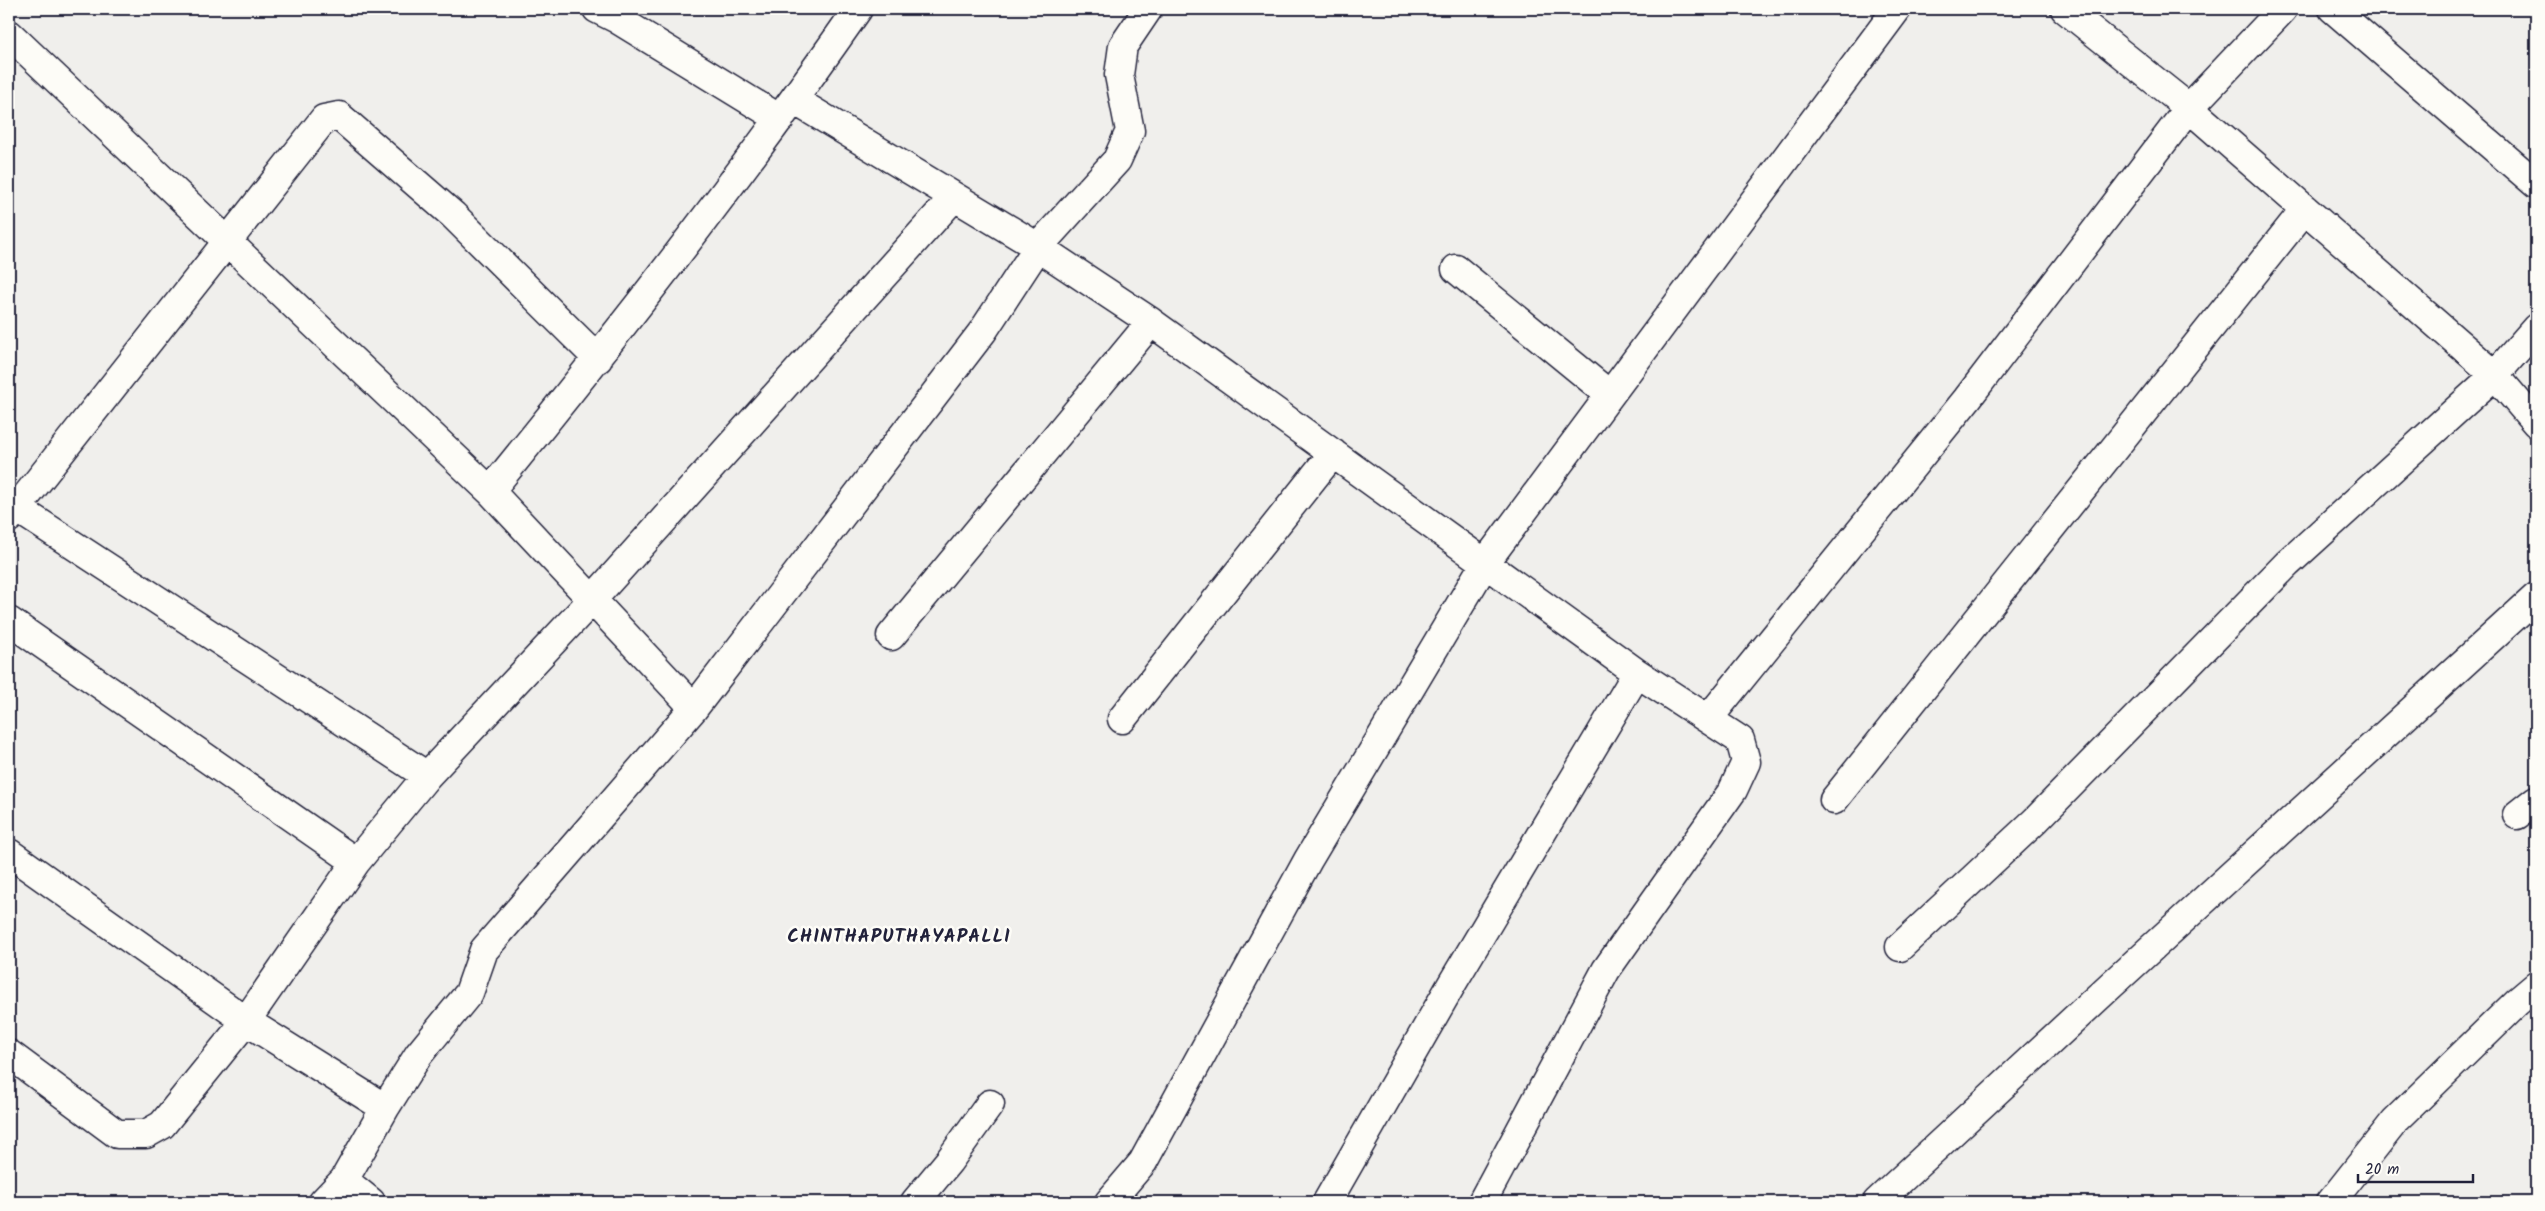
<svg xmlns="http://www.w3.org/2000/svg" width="2545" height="1211" viewBox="0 0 2545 1211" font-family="Kalam,sans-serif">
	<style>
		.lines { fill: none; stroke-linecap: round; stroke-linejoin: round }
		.minor-casing { stroke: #22223b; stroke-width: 31 }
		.minor { stroke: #fdfcf7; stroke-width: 28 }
		.labels { text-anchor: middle; stroke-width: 5; stroke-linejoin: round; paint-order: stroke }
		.district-label { font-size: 19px; font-weight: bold; letter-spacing: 1px; fill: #22223b; stroke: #fdfcf7 }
	</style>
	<rect width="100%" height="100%" fill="#f0efec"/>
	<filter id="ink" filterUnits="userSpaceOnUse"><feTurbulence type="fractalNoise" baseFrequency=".02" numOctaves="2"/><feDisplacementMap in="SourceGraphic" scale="10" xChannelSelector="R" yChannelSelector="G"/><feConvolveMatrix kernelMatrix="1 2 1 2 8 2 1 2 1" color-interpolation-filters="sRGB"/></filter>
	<g filter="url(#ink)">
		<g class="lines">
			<g class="minor-casing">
				<path id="minor" d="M597,9L617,19L780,119
					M2065,9L2189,108L2495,375L2536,423
					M2333,9L2536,184
					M9,34L490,491L694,708L484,950L469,993L419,1054L385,1108
					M794,100L1038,247L1151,322L1637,673L1740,740L1746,762L1733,790L1606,970L1482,1202
					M1456,269L1610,395
					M490,491C618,334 742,175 858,9
					M9,503L427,776
					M9,518L324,119L339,116L453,215L598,359
					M9,621L356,862
					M891,636L1151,322
					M694,708L983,331L1038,247L1117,160L1130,131L1119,75L1123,46L1148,9
					M1122,719L1333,453
					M1708,719L1967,399L2189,108L2283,9
					M1834,800L2305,209
					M2517,815L2536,800
					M9,853L246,1021L385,1108L344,1180L371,1202
					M1900,947L2035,821L2287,564L2495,375L2536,328
					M9,1054L117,1134H146L162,1125L246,1021L356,862L427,776L591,601L954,197
					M323,1202L344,1180
					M915,1202L949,1161L990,1104
					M1109,1202L1143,1162L1308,860L1485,563L1897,9
					M1327,1202L1453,982L1637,673
					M1877,1202L2110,986L2536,597
					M2331,1202L2395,1121L2517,1002L2536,986"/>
			</g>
			<use href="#minor" class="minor"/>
		</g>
	</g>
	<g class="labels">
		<g class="district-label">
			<text x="899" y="942">CHINTHAPUTHAYAPALLI</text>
		</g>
	</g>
	<rect width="2545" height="1211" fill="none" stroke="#fdfcf7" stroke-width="30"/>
	<rect x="15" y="15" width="2515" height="1181" fill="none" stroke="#22223b" stroke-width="2" filter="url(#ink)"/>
	<path d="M2358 1174v8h115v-8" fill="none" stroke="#22223b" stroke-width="2.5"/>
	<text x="2365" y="1174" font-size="15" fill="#22223b" stroke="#fdfcf7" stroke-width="4" paint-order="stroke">20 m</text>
</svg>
